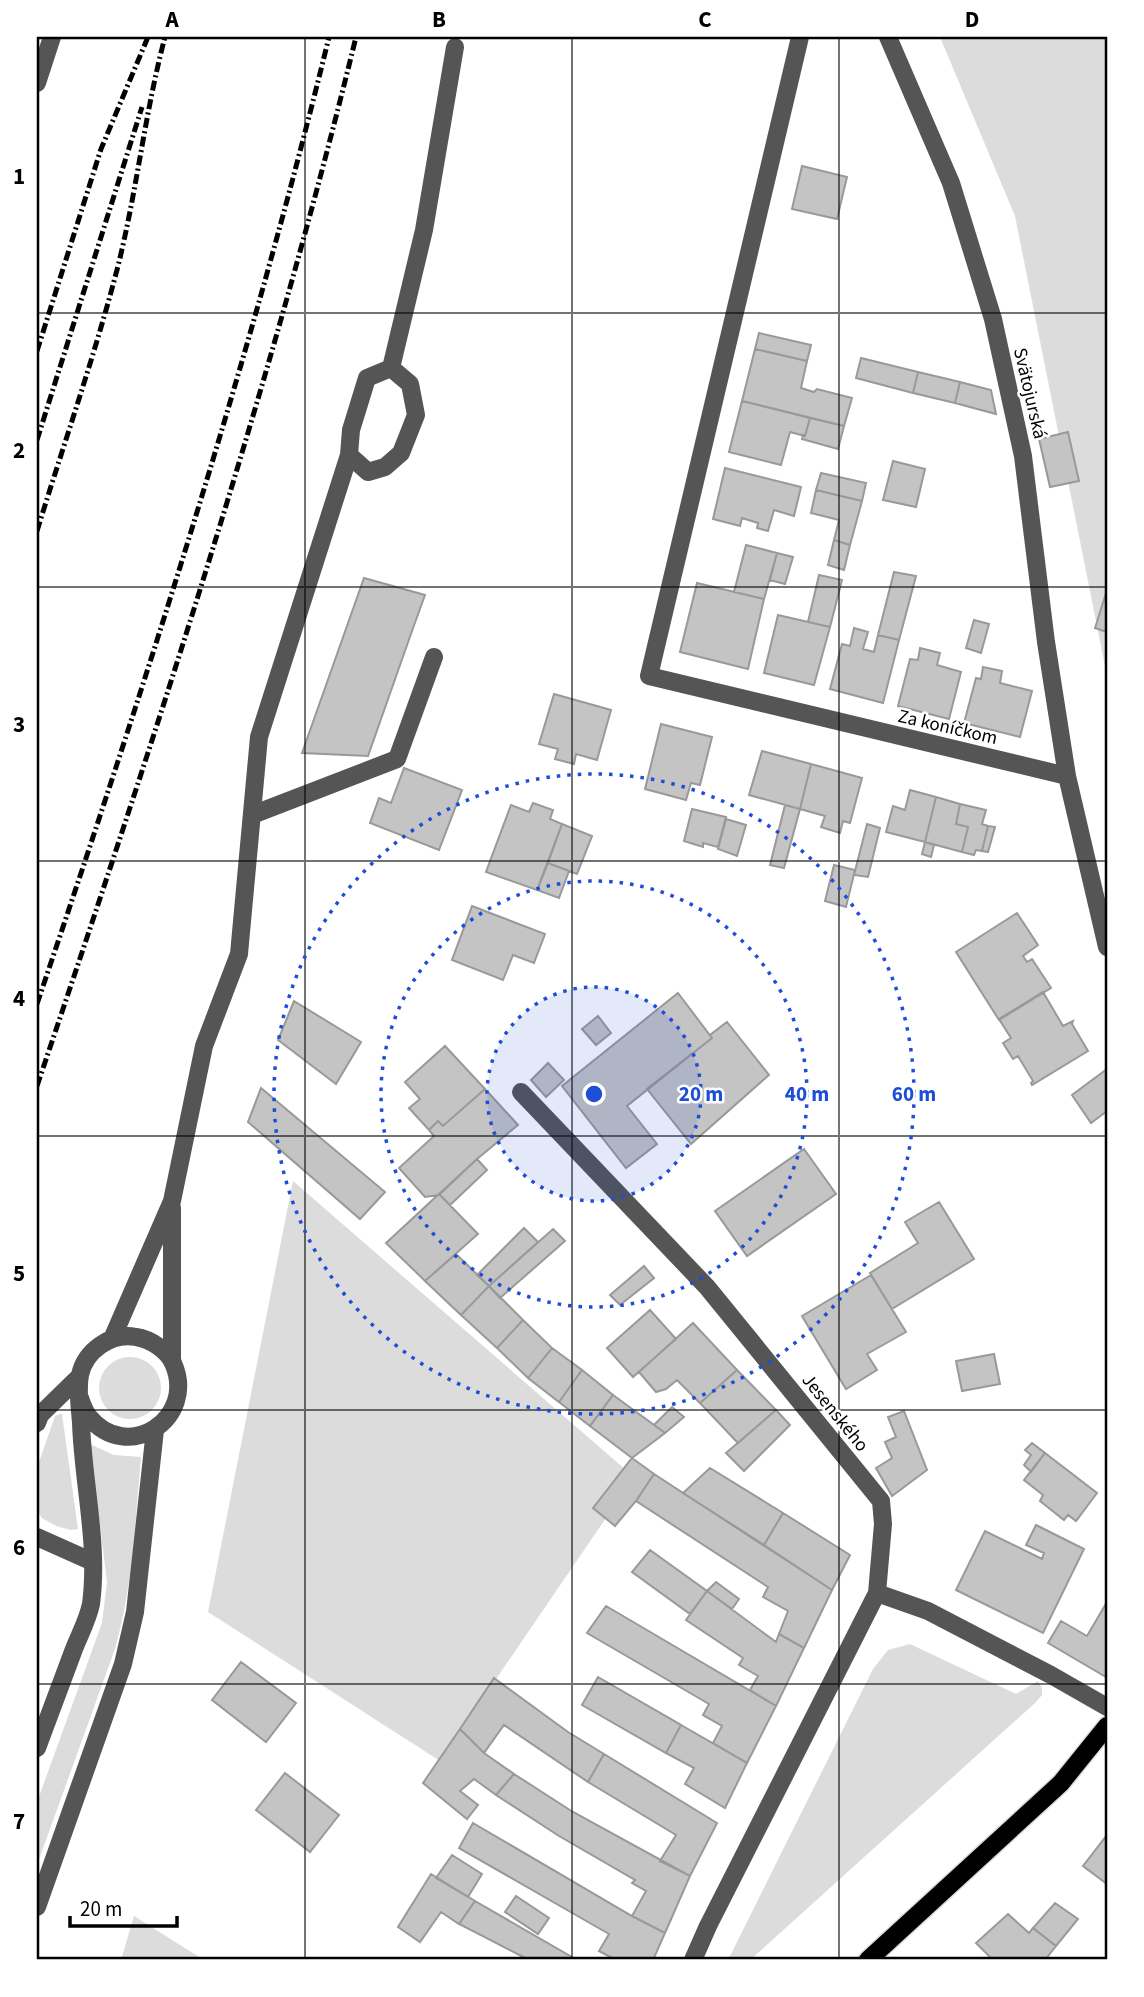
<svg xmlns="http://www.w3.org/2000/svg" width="1144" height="1997" viewBox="0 0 1144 1997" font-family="'Source Sans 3',sans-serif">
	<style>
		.green { fill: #dcdcdc }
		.building { fill: #c4c4c4; stroke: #999; stroke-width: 2 }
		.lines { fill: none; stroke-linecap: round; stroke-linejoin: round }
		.major-casing { stroke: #dbdbdb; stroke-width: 21 }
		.minor { stroke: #555; stroke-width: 18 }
		.major { stroke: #000; stroke-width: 18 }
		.rail { stroke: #000; stroke-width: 5; stroke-dasharray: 10 3.5 2 3.5; stroke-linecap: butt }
		.grid { fill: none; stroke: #000; stroke-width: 2; stroke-opacity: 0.55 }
		.ring { fill: none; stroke: #1d4ed8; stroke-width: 3.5; stroke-dasharray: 3.5 7 }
		.labels { text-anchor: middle; stroke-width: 5; stroke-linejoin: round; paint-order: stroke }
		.street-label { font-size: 19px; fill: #000; stroke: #fff }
		.centre { fill: #1d4ed8; stroke: #fff; stroke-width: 3.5 }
		.ring-label { font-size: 21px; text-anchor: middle; font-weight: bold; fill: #1d4ed8; stroke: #fff; stroke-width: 5; stroke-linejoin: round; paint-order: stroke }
		.neatline { fill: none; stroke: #000; stroke-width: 2.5 }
		.grid-label { font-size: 23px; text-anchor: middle; font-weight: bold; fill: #000 }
	</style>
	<rect width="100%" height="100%" fill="#fff"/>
	<path class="green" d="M940,37H1107V676L1015,216Z
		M293,1181L634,1477L440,1761L208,1612Z
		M99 1388a31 31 0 1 1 62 0a31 31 0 1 1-62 0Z
		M60,1414H62L78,1529L71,1530L56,1526L42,1518L37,1510V1468L55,1416Z
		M90,1444L114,1455L141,1457C135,1521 133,1586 115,1649L37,1865V1802L102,1623L107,1582Z
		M910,1644L1016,1694L1038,1681L1042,1688V1695L1035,1703L750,1960H728L873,1669L888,1650Z
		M134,1916L204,1960H121Z"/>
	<path class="building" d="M802,166L847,177L837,219L792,209Z
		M759,333L811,345L807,361L755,349Z
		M755,349L807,361L801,388L814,392L817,389L852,398L844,426L742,401Z
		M861,358L918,372L913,393L856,378Z
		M918,372L960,382L955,403L913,393Z
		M960,382L991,390L996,414L955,403Z
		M742,401L810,418L805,436L790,432L781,465L729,452Z
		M810,418L844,426L838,449L802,439L803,435L805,436Z
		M1068,432L1079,481L1050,487L1039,439Z
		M893,461L925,469L916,507L883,500Z
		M725,468L801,487L794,516L774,510L768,531L757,528L758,523L742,518L740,526L713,519Z
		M821,473L866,483L862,501L816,490Z
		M816,490L862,501L850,545L834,540L839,520L811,513Z
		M834,540L850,545L844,570L828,565Z
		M746,545L777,553L764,599L734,592Z
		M777,553L793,557L785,584L770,580Z
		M894,572L916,576L899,640L878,635Z
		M819,575L842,580L830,627L808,622Z
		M364,578L425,595L412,631L368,756L302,753Z
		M697,583L764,599L748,669L680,652Z
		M1107,590V632L1095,628Z
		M778,615L830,627L814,685L764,673Z
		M974,620L989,624L981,653L966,648Z
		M854,628L868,632L863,649L874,652L878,635L899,640L883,703L830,689L842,644L850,646Z
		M920,648L940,653L937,665L961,672L949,719L898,706L910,659L918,660Z
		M983,667L1002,671L1000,683L1032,691L1020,737L964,723L976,678L981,679Z
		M554,694L611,710L597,760L576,754L574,764L555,759L558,749L539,744Z
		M661,724L712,737L700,785L691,783L686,800L645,789Z
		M762,751L811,764L800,809L749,795Z
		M811,764L862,778L850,823L843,821L840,833L821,827L825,816L800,809Z
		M404,768L462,790L439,850L370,823L379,798L391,803Z
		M910,790L936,797L925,842L886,832L893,806L905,810Z
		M936,797L960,804L956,824L968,827L962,852L925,842Z
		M533,803L553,810L550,819L562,824L537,890L486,872L511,805L529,812Z
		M960,804L986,810L982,824L988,826L982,851L976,850L974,855L962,852L968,827L956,824Z
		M785,805L800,809L784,868L770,865Z
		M692,809L726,817L718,847L703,843V847L684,841Z
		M726,819L746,825L737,856L718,849Z
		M562,824L592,836L577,874L548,863Z
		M867,824L880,828L868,877L854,875Z
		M988,826L995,827L988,852L982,851Z
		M925,842L934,845L931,857L922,854Z
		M548,863L569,871L559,898L537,890Z
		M834,865L855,870L846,907L825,901Z
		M472,906L545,934L534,963L513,955L503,980L452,960Z
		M1017,913L1038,945L1023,956L1027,962L1032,959L1051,988L999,1020L956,952Z
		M1043,992L1063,1026L1073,1021L1072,1024L1088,1051L1032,1085L1031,1083L1033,1081L1018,1056L1013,1059L1003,1043L1011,1038L999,1019Z
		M678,993L712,1038L627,1106L657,1144L626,1168L562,1086Z
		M294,1001L361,1042L336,1084L278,1040Z
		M598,1016L611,1033L596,1045L582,1029Z
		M727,1022L769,1075L691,1144L647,1089L712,1038L710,1035Z
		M445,1046L485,1089L443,1126L438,1121L429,1130L409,1108L420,1099L405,1082Z
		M548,1063L564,1080L546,1097L531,1080Z
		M1107,1069V1111L1091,1123L1072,1095Z
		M261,1088L385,1192L360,1219L248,1122Z
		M485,1089L518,1125L477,1159L439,1195L425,1197L399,1168L434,1136L429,1130L438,1121L443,1126Z
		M804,1149L836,1194L747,1256L715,1211Z
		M477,1159L487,1170L450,1205L439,1194Z
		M439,1194L478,1234L425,1281L386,1243Z
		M939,1202L974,1259L892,1309L870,1273L918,1243L905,1222Z
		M524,1228L538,1242L489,1286L477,1275Z
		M553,1229L565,1241L500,1298L489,1286Z
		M456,1254L489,1286L461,1315L425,1281Z
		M644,1266L654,1278L620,1305L610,1295Z
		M871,1275L906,1332L867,1354L877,1370L846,1389L802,1316Z
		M489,1286L523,1320L497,1348L461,1315Z
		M650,1310L676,1339L633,1377L607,1348Z
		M523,1320L552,1348L528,1378L497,1348Z
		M693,1323L737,1370L700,1403L677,1380L666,1389L656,1392L639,1372Z
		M552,1348L582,1370L559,1402L528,1378Z
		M994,1354L1000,1384L962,1391L956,1361Z
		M582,1370L613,1395L590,1426L559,1402Z
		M737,1370L776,1410L738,1443L700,1403Z
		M613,1395L665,1433L632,1458L590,1426Z
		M672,1407L684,1417L665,1433L654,1425Z
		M776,1410L790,1425L744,1471L726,1453Z
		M904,1411L927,1470L892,1496L876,1468L892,1458L885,1442L896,1437L888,1417Z
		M1032,1443L1045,1453L1031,1472L1024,1465L1031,1455L1025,1450Z
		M1045,1453L1097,1493L1076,1521L1068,1515L1064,1520L1040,1501L1043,1495L1024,1480Z
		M632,1458L654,1474L636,1501L615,1526L593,1508Z
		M710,1468L783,1513L764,1545L683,1493Z
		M654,1474L832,1590L804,1648L779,1634L788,1611L763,1597L768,1587L636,1501Z
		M783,1513L850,1555L832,1590L764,1545Z
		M1036,1525L1084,1549L1043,1633L956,1590L985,1531L1042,1559L1044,1553L1026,1545Z
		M650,1550L707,1591L690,1614L632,1572Z
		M716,1582L739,1599L732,1609L707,1591Z
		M707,1591L776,1642L779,1634L804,1648L776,1706L750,1690L758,1676L739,1665L743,1658L686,1620Z
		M1107,1602V1674L1106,1677L1048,1643L1061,1621L1087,1636Z
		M606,1606L776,1706L747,1763L713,1743L722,1726L703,1715L709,1704L587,1633Z
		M241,1662L296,1703L266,1742L212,1700Z
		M598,1677L681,1725L666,1753L582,1705Z
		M494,1678L568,1732L604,1754L588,1782L504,1725L484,1753L460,1729Z
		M681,1725L747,1763L725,1808L685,1784L694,1768L666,1753Z
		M460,1729L484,1753L514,1774L496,1795L474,1779L460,1791L478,1805L467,1819L423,1783Z
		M604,1754L717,1823L690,1876L660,1861L676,1835L588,1782Z
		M285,1773L339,1815L310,1852L256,1810Z
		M514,1774L573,1812L690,1876L665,1933L632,1916L646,1891L632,1883L635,1880L559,1836L496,1795Z
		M473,1823L632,1916L665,1933L653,1960H616L599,1951L609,1934L459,1848Z
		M1107,1835V1884L1083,1866Z
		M452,1855L482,1874L468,1897L436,1878Z
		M431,1874L475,1901L459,1924L441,1912L420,1942L398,1927Z
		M516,1896L549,1918L538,1934L505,1912Z
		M475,1901L577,1960H529L459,1924Z
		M1055,1903L1078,1919L1056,1946L1033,1928Z
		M1008,1914L1029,1933L1033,1928L1056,1946L1045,1960H993L976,1943Z"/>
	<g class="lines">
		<g class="major-casing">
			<path id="major" d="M868,1960L1061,1783L1107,1726"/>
		</g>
		<path class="minor" d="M800,37L649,676L1067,776
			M888,37L951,183L993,319L1023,456L1046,642L1067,776L1107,947
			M37,83L52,37
			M391,368L367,378L351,430L349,455L368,472L385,467L401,453L416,415L410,384L391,368L424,230L455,47
			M252,815L397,759L434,657
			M521,1092L707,1287L881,1501L883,1524L877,1593L708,1926L693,1960
			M172,1208V1360
			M112,1339L172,1201L204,1046L239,954L259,737L349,455
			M37,1423L40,1415L80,1376
			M37,1537L93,1562
			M877,1593L928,1611L1051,1675L1107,1707
			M37,1748C49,1715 62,1682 74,1649C80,1634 88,1619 91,1604C99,1544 83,1483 81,1423C80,1408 77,1390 80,1375C85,1351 111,1332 136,1337C150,1339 167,1350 173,1363C198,1419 127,1464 89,1417C85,1412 82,1404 80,1398
			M37,1907L123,1664L135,1612L155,1430"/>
		<use href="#major" class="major"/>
		<path class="rail" d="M37,351L101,149L148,37
			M37,440L142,107
			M37,531C64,443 95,355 118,266C137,190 145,112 165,37
			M37,1004C145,685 249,364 329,37
			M37,1086C154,740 269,392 356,37"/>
	</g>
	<path class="grid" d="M305,37V1960M572,37V1960M839,37V1960M37,313H1107M37,587H1107M37,861H1107M37,1136H1107M37,1410H1107M37,1684H1107"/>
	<circle cx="594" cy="1094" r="107" fill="#1d4ed8" fill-opacity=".12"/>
	<g class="ring">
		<circle cx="594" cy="1094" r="107"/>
		<circle cx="594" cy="1094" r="213"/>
		<circle cx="594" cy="1094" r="320"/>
	</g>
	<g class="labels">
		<g class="street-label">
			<text transform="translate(1031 393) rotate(77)" y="7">Svätojurská</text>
			<text transform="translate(948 726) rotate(13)" y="7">Za koníčkom</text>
			<text transform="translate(836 1412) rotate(51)" y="7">Jesenského</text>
		</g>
	</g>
	<circle cx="594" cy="1094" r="10" class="centre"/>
	<g class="ring-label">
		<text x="701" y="1101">20 m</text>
		<text x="807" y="1101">40 m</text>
		<text x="914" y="1101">60 m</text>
	</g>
	<rect width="1144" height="1997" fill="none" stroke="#ffffff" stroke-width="77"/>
	<path d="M70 1916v10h107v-10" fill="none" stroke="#000000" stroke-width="3.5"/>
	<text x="80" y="1916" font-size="21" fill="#000000" stroke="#ffffff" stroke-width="5" paint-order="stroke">20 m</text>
	<rect x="38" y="38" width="1068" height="1920" class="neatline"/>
	<g class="grid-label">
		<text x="172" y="27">A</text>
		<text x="439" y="27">B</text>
		<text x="705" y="27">C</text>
		<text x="972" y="27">D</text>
		<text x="19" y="184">1</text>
		<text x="19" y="458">2</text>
		<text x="19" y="732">3</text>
		<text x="19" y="1006">4</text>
		<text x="19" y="1281">5</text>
		<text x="19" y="1555">6</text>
		<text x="19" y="1829">7</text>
	</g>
</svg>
